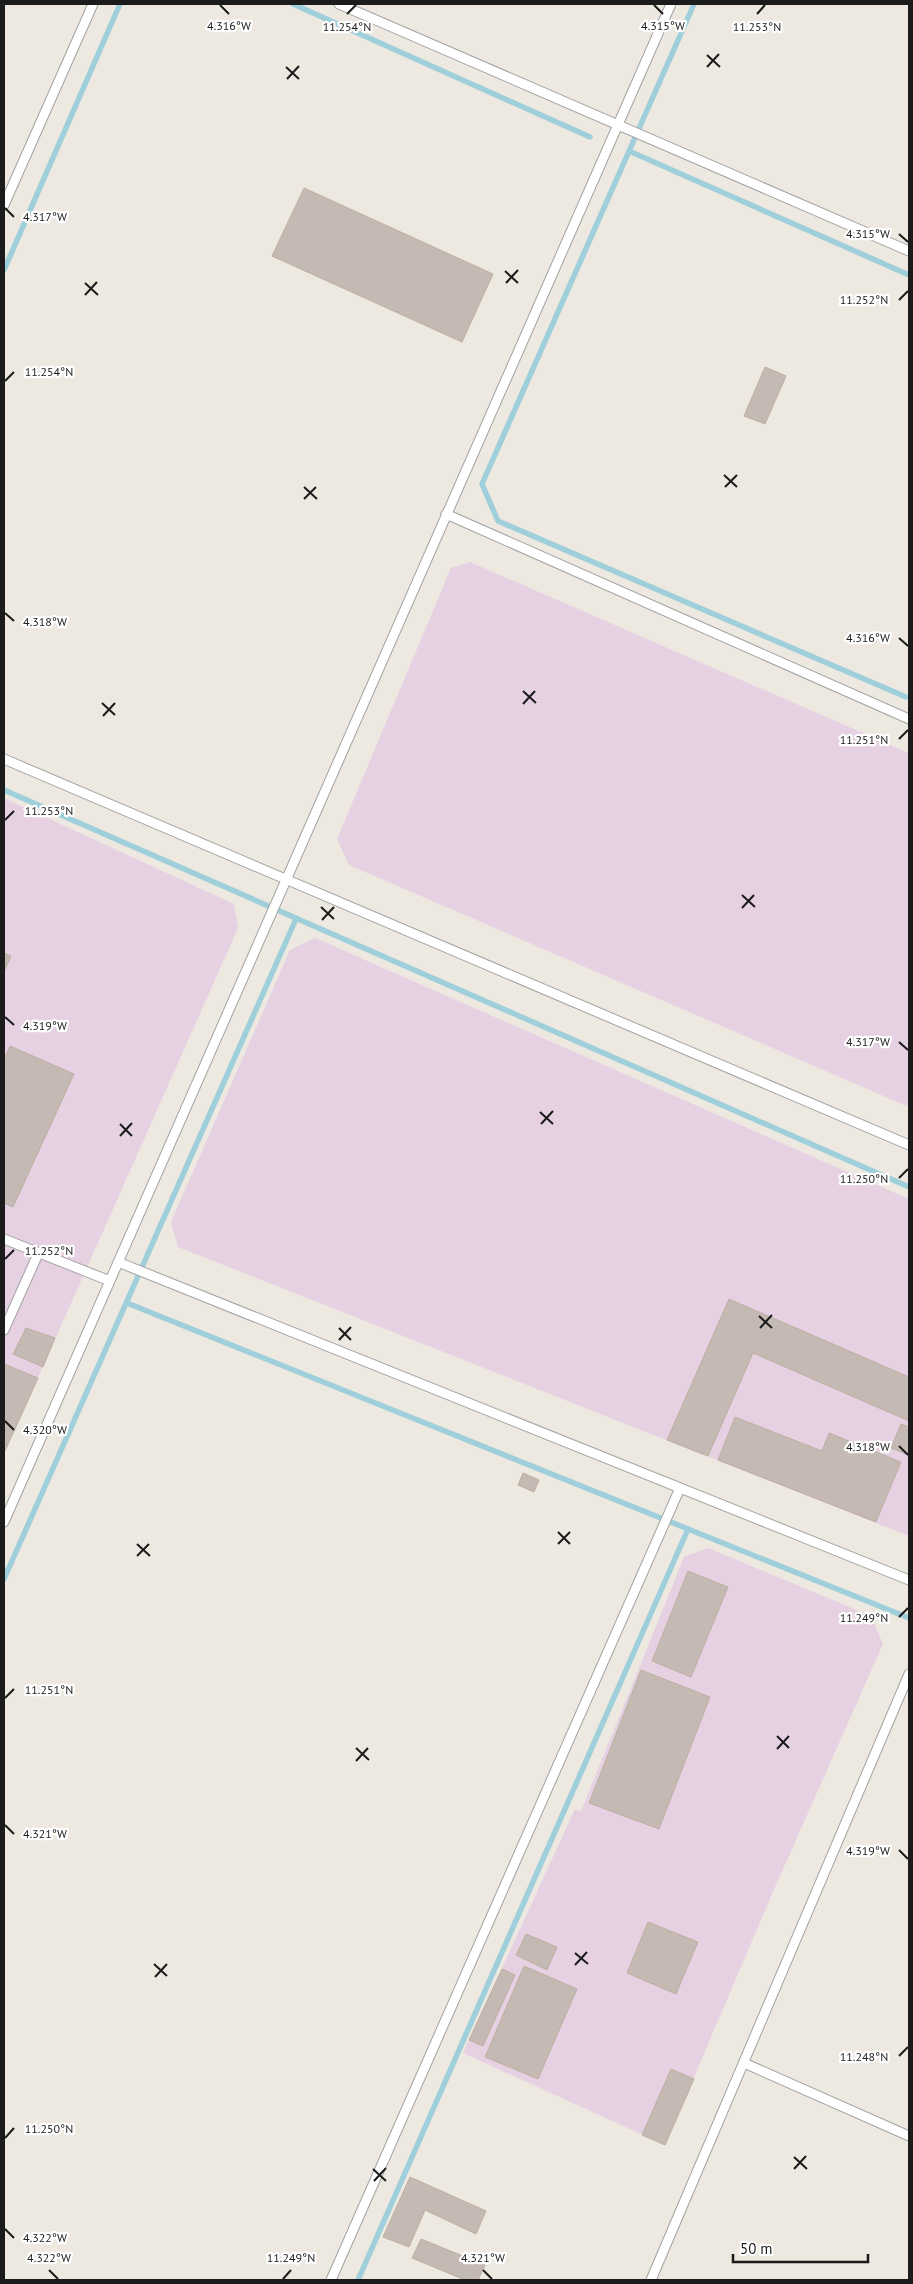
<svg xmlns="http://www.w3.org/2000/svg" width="913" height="2284" viewBox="0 0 913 2284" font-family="'PT Sans',sans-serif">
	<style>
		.industrial { fill: #e6d1e3 }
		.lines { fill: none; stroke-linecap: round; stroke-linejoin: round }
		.stream { stroke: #9fcfdb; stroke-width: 5.5 }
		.building { fill: #c4bab3; stroke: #beaea2 }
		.service-casing { stroke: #a2a2a2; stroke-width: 11 }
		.service { stroke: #fff; stroke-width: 9 }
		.ticks { fill: none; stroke: #1b1b1b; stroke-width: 2 }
		.ticks-label { font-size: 12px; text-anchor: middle; fill: #1b1b1b; stroke: #fff; stroke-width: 4.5; stroke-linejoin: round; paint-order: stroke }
	</style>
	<rect width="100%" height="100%" fill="#ede8e0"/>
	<path class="industrial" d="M470,562L909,753V1107L349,865L337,839L451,568Z
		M4,798L234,904L238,928L4,1454Z
		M315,938L909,1199V1536L178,1247L171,1222L290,950Z
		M708,1548L871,1616L883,1644L772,1894L665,2145L463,2053L575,1809L581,1811L684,1557Z"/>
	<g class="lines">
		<path class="stream" d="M293,4L590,137
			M694,4L482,484L498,521L906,697
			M629,151L909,275
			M4,270L120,4
			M4,790L909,1187
			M127,1303L909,1618
			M4,1579L296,919
			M358,2280L688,1529"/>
	</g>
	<path class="building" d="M304,188L493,274L462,342L272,256Z
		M765,367L786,376L765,424L744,416Z
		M4,953L11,956L4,972Z
		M10,1046L74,1074L13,1207L4,1203V1060Z
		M729,1299L909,1377V1421L753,1353L708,1456L667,1440Z
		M26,1328L55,1338L43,1367L13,1354Z
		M4,1364L38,1378L5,1451L4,1450Z
		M735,1417L822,1451L829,1433L901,1462L876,1522L718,1460Z
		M901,1424L909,1427V1455L891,1448Z
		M523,1473L539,1480L534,1492L518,1485Z
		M688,1571L728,1587L691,1677L652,1661Z
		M641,1670L710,1697L659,1829L589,1803Z
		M648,1922L698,1942L676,1994L627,1973Z
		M526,1934L557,1947L547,1970L516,1955Z
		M524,1966L577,1989L538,2079L485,2057Z
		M502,1969L515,1975L483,2046L469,2040Z
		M671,2069L694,2079L665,2145L642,2135Z
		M410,2177L486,2211L476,2234L425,2210L409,2247L383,2237Z
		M421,2239L485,2265L478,2280H465L412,2258Z"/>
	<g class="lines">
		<g class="service-casing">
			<path id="service" d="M339,4L909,251
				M4,205L93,4
				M446,514L909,719
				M4,759L909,1145
				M4,1239L110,1281
				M118,1262L909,1580
				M4,1330L38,1254
				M4,1522L671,4
				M744,2063L909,2136
				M331,2280L680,1488
				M651,2280L909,1674"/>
		</g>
		<use href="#service" class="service"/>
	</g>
	<path class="ticks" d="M220,5L229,14M654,5L663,14M347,14L356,5M757,14L765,5M707,55L720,67M286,67L299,79M707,67L719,54M287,79L299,66M5,208L14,217M899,234L908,242M505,271L518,283M85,283L98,295M506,283L518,270M85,295L97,282M899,300L908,291M5,381L14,372M724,475L737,487M304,487L317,499M725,487L737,475M304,499L316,487M5,613L14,621M899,638L908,646M523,691L536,703M102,703L115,715M523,704L535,691M103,716L115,703M899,739L908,730M5,820L14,811M742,895L755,907M321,907L334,919M742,908L754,895M322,920L334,907M5,1017L14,1025M899,1042L908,1050M540,1112L553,1124M120,1124L132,1136M541,1124L553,1111M120,1136L132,1123M899,1178L908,1169M5,1259L14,1250M759,1316L772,1328M339,1328L351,1340M760,1328L772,1315M339,1340L351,1327M5,1421L14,1430M899,1446L908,1455M558,1532L570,1544M137,1544L150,1556M558,1544L570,1532M137,1556L149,1544M899,1617L908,1608M5,1698L14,1689M777,1736L789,1748M356,1748L369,1760M777,1749L789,1736M356,1761L368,1748M5,1825L14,1834M899,1850L908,1859M575,1953L588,1964M154,1964L167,1976M575,1965L587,1952M155,1977L167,1964M899,2056L908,2047M5,2138L14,2128M794,2157L807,2169M373,2169L386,2181M794,2169L806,2156M374,2181L386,2168M5,2229L14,2238M49,2270L58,2279M483,2270L492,2279M283,2279L291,2270"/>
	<g class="ticks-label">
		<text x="229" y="30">4.316°W</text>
		<text x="663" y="30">4.315°W</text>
		<text x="347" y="31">11.254°N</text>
		<text x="757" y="31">11.253°N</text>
		<text x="45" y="221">4.317°W</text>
		<text x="868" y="238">4.315°W</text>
		<text x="864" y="304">11.252°N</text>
		<text x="49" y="376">11.254°N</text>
		<text x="45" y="626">4.318°W</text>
		<text x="868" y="642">4.316°W</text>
		<text x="864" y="744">11.251°N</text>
		<text x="49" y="815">11.253°N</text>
		<text x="45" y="1030">4.319°W</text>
		<text x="868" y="1046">4.317°W</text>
		<text x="864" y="1183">11.250°N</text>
		<text x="49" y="1255">11.252°N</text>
		<text x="45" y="1434">4.320°W</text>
		<text x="868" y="1451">4.318°W</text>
		<text x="864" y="1622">11.249°N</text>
		<text x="49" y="1694">11.251°N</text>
		<text x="45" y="1838">4.321°W</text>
		<text x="868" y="1855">4.319°W</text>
		<text x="864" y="2061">11.248°N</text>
		<text x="49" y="2133">11.250°N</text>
		<text x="45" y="2242">4.322°W</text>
		<text x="291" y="2262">11.249°N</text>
		<text x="49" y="2262">4.322°W</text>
		<text x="483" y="2262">4.321°W</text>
	</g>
	<rect width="913" height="2284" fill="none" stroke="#1b1b1b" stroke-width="10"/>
	<path d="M733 2254v8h135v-8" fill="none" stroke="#1b1b1b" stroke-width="2.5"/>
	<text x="740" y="2254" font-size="15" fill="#1b1b1b" stroke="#ffffff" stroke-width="4" paint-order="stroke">50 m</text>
</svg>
